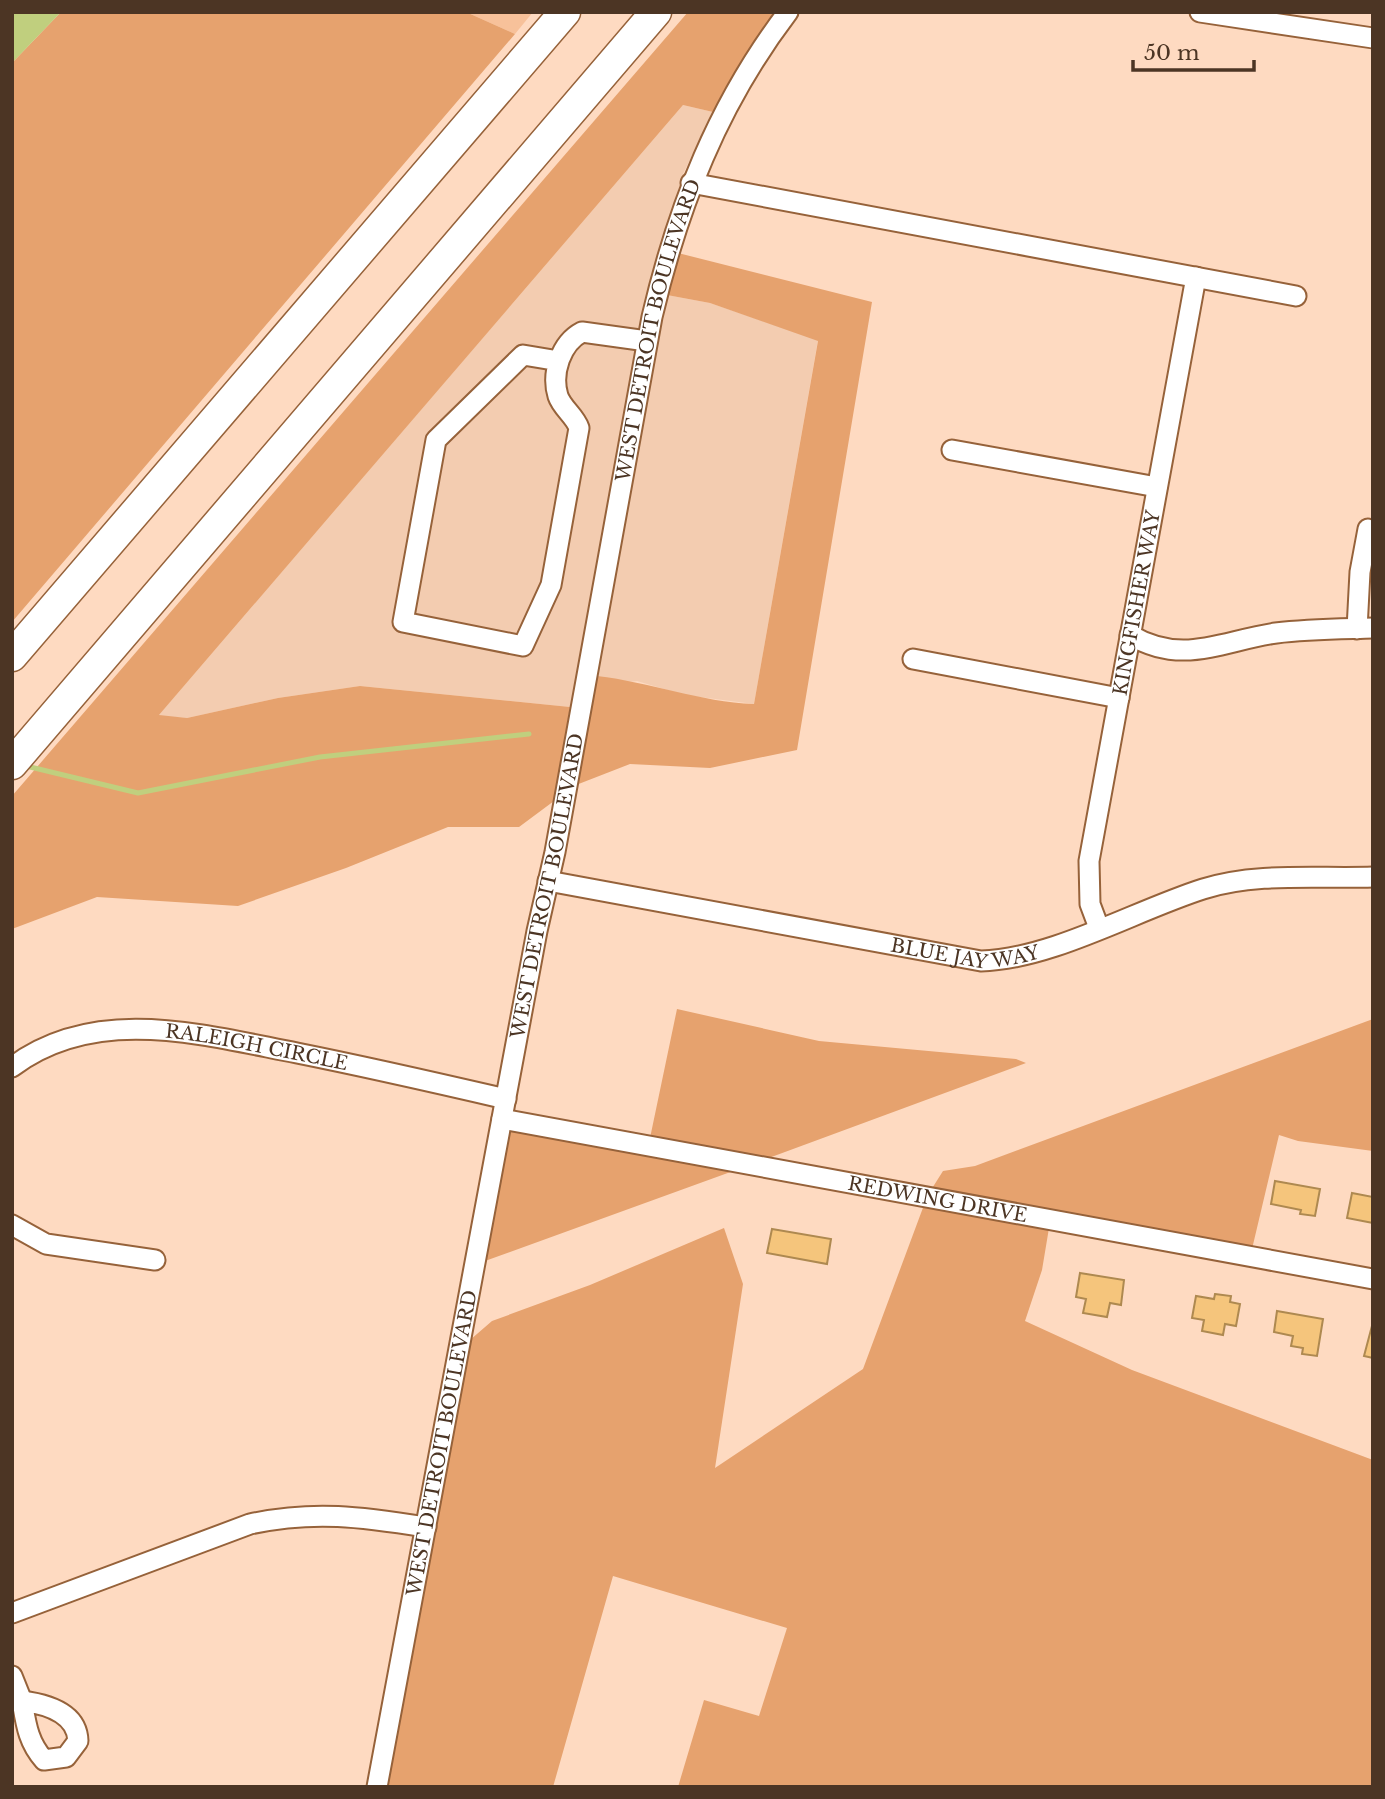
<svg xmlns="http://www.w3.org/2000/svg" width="1385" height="1799" viewBox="0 0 1385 1799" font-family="'Libre Baskerville',serif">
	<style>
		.built { fill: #f3ccb0 }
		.green { fill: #f7c19a }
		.forest { fill: #e6a26e }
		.water { fill: #c0cf7e }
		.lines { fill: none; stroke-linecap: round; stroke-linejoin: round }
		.stream { stroke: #c0cf7e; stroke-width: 5 }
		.building { fill: #f5c57c; stroke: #ae8950; stroke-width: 2 }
		.minor-casing { stroke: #96623a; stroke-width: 23 }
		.highway-casing { stroke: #96623a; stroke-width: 33 }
		.minor { stroke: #fff; stroke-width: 19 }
		.highway { stroke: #fff; stroke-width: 30 }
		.labels { text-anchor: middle; stroke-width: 5; stroke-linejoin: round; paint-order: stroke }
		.street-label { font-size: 19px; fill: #4c3524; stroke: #fedac1 }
	</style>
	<rect width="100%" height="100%" fill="#fedac1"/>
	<path class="built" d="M683,105L713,112L683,174L652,277L570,707L360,686L278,698L187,718L158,716Z
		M667,295L710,303L818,340L754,704L684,695L637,681L595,686L592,709H589Z"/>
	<path class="green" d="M466,12H533L515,34Z"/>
	<path class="forest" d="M61,12H466L515,34L12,622V63Z
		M688,12H776L742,61L713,112L683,105L159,715L187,718L278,698L360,686L570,707L554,801L519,827H448L346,868L238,906L97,897L12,929V796Z
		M678,253L872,302L797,750L710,768L630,764L576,785L597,676C650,682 700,702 754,704L818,341L710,303L667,295Z
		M677,1009L819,1041L1016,1059L1026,1063L766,1159L650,1138Z
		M1373,1019V1151L1298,1141L1279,1135L1252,1249L931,1190L943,1171L975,1166Z
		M510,1129L736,1170L485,1261Z
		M924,1205L1049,1228L1042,1270L1025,1321L1132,1370L1373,1460V1787H678L704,1700L759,1716L787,1628L613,1576L553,1787H386L470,1340L492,1321L590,1285L724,1228L743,1284L715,1468L863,1369Z"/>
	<path class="water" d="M12,12H61L12,63Z"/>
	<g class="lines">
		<path class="stream" d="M22,765L138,793L320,757L529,734"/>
	</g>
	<path class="building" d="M1275,1181L1320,1189L1315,1216L1300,1214L1301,1210L1271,1204Z
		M1352,1193L1373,1197V1223L1347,1218Z
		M772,1229L831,1239L827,1264L767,1253Z
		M1080,1273L1124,1280L1121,1305L1110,1303L1107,1317L1083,1313L1086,1299L1076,1297Z
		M1215,1294L1231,1296L1230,1302L1240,1304L1236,1326L1225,1324L1223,1335L1202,1331L1204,1320L1192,1318L1196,1296L1214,1299Z
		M1277,1311L1323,1319L1317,1356L1302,1354L1303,1348L1291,1346L1293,1336L1274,1332Z
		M1373,1322V1358L1364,1356Z"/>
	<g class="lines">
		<g class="minor-casing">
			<g id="minor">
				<path d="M1200,12L1373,38"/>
				<path d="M691,183L1296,296"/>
				<path d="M559,361L523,355L436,440L403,622L523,646L551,585L579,428C575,416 562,408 558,396C551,373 561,343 582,332L647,341"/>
				<path d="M952,450L1157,487"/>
				<path d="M1357,629L1360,572L1368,529"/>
				<path d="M1130,635C1183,666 1221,641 1276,633C1308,629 1341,629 1373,628"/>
				<path d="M913,659L1119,698"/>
				<path id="s1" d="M548,881L981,961C1052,959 1134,911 1203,889C1256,872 1318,879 1373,877"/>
				<path id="s2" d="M1099,928L1090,904L1089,861L1196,277"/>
				<path id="s3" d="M12,1067C96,1004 203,1035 297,1053C367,1067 437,1083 506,1099"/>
				<path id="s4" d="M502,1119L1373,1279"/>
				<path d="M12,1225L46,1244L155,1260"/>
				<path d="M12,1613L250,1524C314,1510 362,1517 426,1527"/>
				<path d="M12,1676L22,1701"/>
				<path d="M22,1701C45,1704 77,1712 78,1741L66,1757L44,1760C28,1742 26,1724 22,1701Z"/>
				<path id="s5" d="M377,1787L537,931L555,852L652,317C678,206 718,104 788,12"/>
			</g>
		</g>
		<g class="highway-casing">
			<path id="highway" d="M12,656L565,12
				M12,764L656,12"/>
		</g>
		<use href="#minor" class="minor"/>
		<use href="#highway" class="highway"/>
	</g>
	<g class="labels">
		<g class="street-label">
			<text dy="7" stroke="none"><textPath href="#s5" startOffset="1484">WEST DETROIT BOULEVARD</textPath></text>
			<text dy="7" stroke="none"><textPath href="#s2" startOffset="331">KINGFISHER WAY</textPath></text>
			<text dy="7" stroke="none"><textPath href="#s5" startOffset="917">WEST DETROIT BOULEVARD</textPath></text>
			<text dy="7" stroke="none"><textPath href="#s1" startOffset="424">BLUE JAY WAY</textPath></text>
			<text dy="7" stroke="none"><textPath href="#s3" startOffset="254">RALEIGH CIRCLE</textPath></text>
			<text dy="7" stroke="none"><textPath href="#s4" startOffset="443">REDWING DRIVE</textPath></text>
			<text dy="7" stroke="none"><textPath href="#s5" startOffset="350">WEST DETROIT BOULEVARD</textPath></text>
		</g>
	</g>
	<rect width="1385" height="1799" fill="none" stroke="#4c3524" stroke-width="28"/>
	<path d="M1133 60v10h121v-10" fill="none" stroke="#4c3524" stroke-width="3.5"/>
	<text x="1144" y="60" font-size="21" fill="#4c3524" stroke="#fedac1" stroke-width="5" paint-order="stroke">50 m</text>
</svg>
